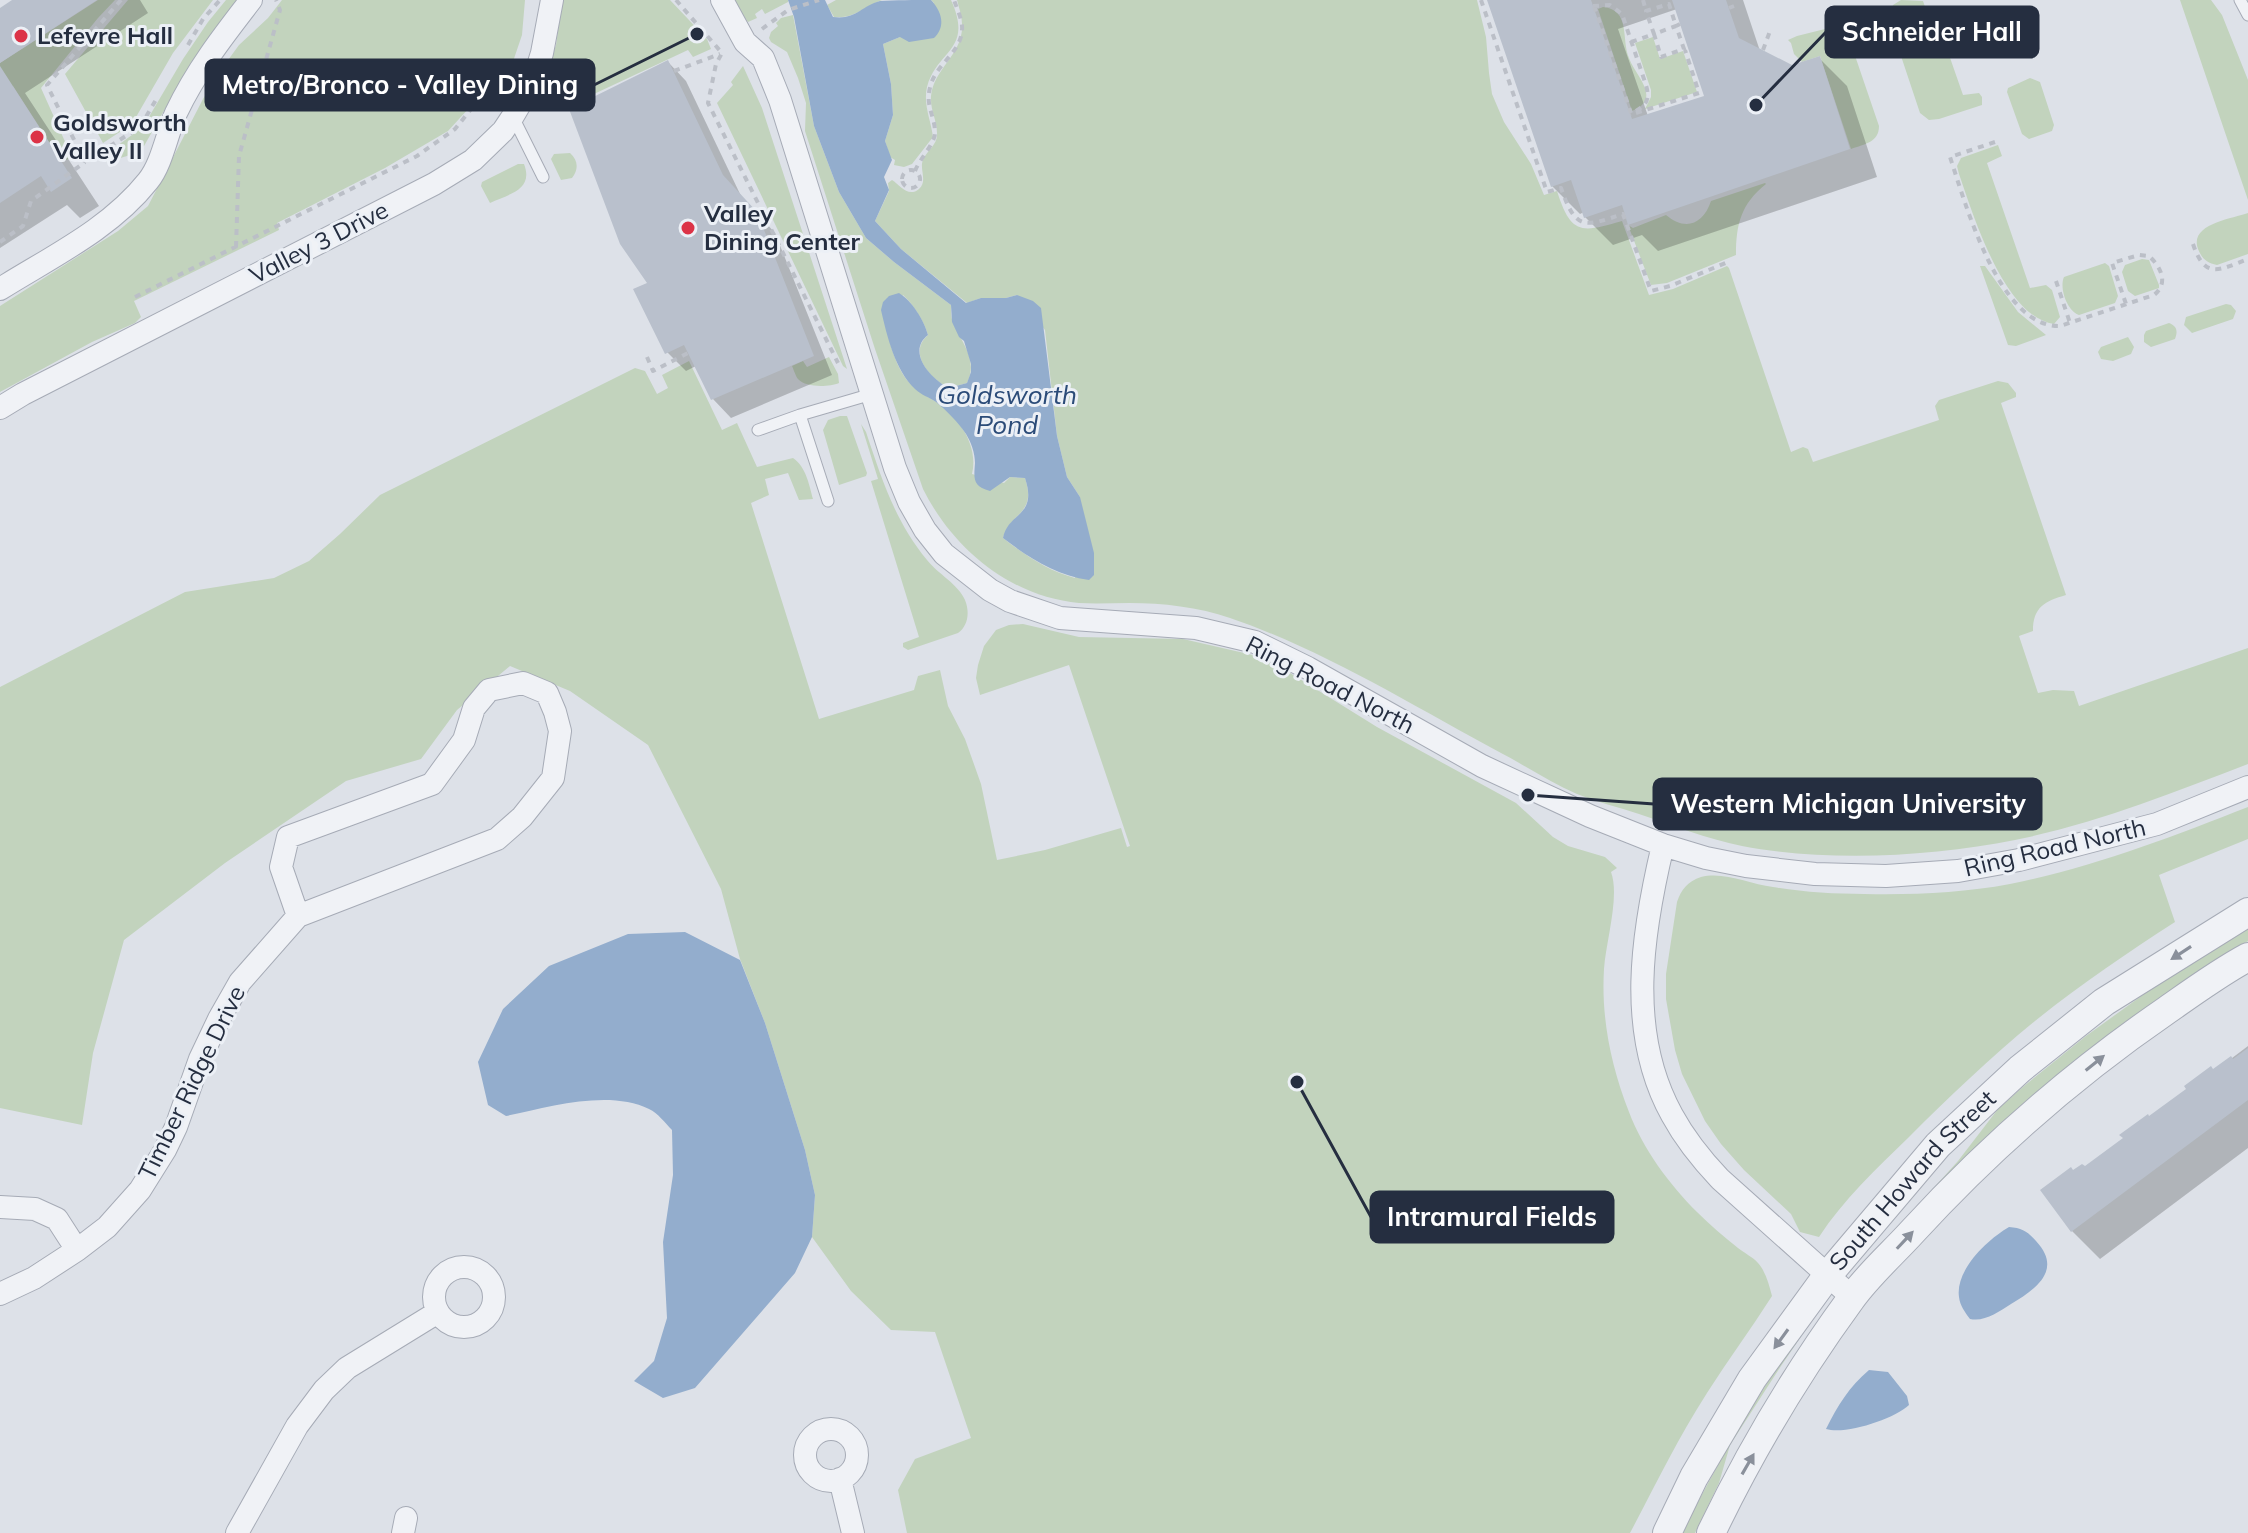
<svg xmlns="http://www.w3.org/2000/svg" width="2248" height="1533" viewBox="0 0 2248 1533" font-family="Mulish,sans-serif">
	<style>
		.green { fill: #c2d3bd }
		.water { fill: #93adcd }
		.shadow { fill: #0003; fill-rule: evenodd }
		.building { fill: #b9c0cc }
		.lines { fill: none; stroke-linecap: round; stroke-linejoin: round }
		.service-casing { stroke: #a6abb6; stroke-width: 13 }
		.minor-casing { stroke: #a6abb6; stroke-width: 24 }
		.tertiary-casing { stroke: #a6abb6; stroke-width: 30 }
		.path { stroke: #bbbfc7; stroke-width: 4; stroke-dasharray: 6 6; stroke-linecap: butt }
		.service { stroke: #f0f2f6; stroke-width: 11 }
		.minor { stroke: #f0f2f6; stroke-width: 22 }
		.tertiary { stroke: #f0f2f6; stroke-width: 28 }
		.oneway { fill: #8a909b }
		.poi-dot { fill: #dc3347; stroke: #ecf0f6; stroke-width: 3 }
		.labels { text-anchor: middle; stroke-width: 6; stroke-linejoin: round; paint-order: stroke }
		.poi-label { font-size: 24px; font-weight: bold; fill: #252e40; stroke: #ecf0f6; text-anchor: start }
		.street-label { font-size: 24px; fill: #252e40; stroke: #ecf0f6 }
		.water-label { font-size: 26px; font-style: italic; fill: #2b4b78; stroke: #ecf0f6 }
		.leader { fill: none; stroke: #252e40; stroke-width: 3 }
		.callout-dot { fill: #252e40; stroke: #ecf0f6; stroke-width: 3 }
		.callout { fill: #252e40; stroke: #252e40; stroke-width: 3 }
		.callout-label { font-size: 26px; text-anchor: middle; font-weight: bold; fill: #fff }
	</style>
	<rect width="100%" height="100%" fill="#dde1e8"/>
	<path class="green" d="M98,0H115L98,18L41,88L71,155L70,158L62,162L13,86L0,87V63Z
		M128,0H213L173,53L132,124L103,143L65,74Z
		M226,0H239L207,40L182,79L144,146L127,156L107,162L103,156L143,127L183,59L208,22Z
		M282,0H525L522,35L506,82L491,76L470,107L448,131L385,168L277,223L279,230L134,301L141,317L135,323L92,342L0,392V306L118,231L148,206L203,99L223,67L239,45L268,18Z
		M562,0H670L707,39L711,49L693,57L688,50L564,108L551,89L539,93L556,45Z
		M732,0H788V2L765,14L762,9L755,14L757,18L748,22Z
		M836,0H882C864,7 854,19 834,17L827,5Z
		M931,0H951C974,51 937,49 927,87C923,105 931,120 933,137L912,164L904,167L894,165L895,160L890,157L885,141L893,115L891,84L883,44L900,37L934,3Z
		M957,0H1477L1486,37L1489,73L1492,94L1504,122L1531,164L1544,195L1557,191C1571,235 1581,233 1622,221L1649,295L1673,289L1727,266L1729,268L1791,452L1803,447L1808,449L1813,462L1939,420L1935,406L1939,400L1998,381L2008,383L2016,393V397L2001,403L2066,595C2045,601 2033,607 2033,631L2019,636L2038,693L2053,690L2074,691L2079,706L2248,648V764C2172,793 2095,824 2015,840C1931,857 1826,862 1742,846C1707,839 1672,825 1639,814C1618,807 1597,802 1577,794C1551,783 1526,766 1501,753C1413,706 1324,650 1230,618C1199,607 1162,603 1130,603C1113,603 1096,604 1079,603C1011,597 953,549 923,489L875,349L805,131L806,103L798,78L787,52L771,42L769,38L771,32L778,26L776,23L781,18L793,15L814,126L839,192L866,238L894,262L951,305C951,312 951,319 954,325C963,344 978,361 967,383L949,388C930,379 907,353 928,335C924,321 913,304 903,295L885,322C889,340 894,361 904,376C912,388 922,393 933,400C958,415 979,445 972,474L1004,483L1010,477L1025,478C1037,515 1011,511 1003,538C1025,555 1048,571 1075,578L1080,497L1067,477L1057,436L1045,330L1017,295L1006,298H981L967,303L901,249L875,221L889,191L888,183L892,180C900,185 908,198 919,189C928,181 919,169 923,160C927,150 938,145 937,133C937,120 930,110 931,96C934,68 964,54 962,24C962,16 959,8 957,0Z
		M1901,0L1923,1L1941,53L1948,52L1963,95L1979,93L1982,97V105L1939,119L1929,120L1920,113L1889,20L1893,5Z
		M2180,0H2211L2222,15L2248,80V200Z
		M1603,7C1631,10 1621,39 1629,58C1635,76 1663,98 1632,111L1598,9Z
		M1829,28L1845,34L1850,41L1879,126C1879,142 1865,144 1851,149L1820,56L1802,62L1794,54L1791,43L1788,40L1797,36Z
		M1653,37L1660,59L1683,51L1697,92L1645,109L1651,97V90L1635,43Z
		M743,66L762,108L847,369L843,366L717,103L733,85L731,82Z
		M2030,78L2040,82L2054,125L2052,131L2029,139L2022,134L2007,92L2008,88Z
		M1998,145L2002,156L1987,163L2030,288L2046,285L2052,290L2060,317L2054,324C2004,317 1973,214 1959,174L1957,166L1961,158Z
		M570,153C578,160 579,169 572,178L561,180L551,159L554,154Z
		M518,164H524C534,190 509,194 490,203L481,186L482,182Z
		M1765,183L1766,184C1741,204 1736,224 1736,255L1667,283L1651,285L1628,225L1633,228L1666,215C1685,231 1703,225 1711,201Z
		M2248,213V254L2217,265C2207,263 2202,259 2198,249C2189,224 2231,219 2248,213Z
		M2142,259L2149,260L2159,285V288L2135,296L2128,291L2122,272L2125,265Z
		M2105,263L2109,266L2118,296L2115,303L2079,315C2067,311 2059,288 2064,277Z
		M1980,266H1985L2018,312L2046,335L2016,346L2008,345Z
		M2226,304L2231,305L2236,311L2233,319L2192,333L2184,325L2186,317Z
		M2169,323C2177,326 2178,331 2175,339L2151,347L2144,342V335L2146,331Z
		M2128,337L2134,347L2131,354L2113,361L2101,359L2098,352L2101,347Z
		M829,357L838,374L839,383C829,387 806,388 798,379C796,377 793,368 792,366L803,361L807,367Z
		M689,361L722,430L737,423L757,467L793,458C806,467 809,484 813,499L799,500L788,473L765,479L769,495L751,503L819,719L914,690L918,676L940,670L948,706L965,739L981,784L997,860L1045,850L1121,828L1127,847L1130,846L1069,665L980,695L976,678L978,665L984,646L996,630L1009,625L1023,624L1079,637L1183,639L1266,658L1377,727L1516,803L1553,837L1568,846L1605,857L1617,868L1611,872C1620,896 1606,941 1604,969C1601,1018 1611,1066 1629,1112C1643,1149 1669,1184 1697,1212C1710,1225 1724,1237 1738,1248C1744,1253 1753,1257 1758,1263C1766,1272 1769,1285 1772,1296C1751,1329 1728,1360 1707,1393C1678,1438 1655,1486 1630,1533H907L898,1490L915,1459L971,1438L935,1332L891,1330L851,1291L812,1237L815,1195L805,1150L765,1023L740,959L721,889L648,745L570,691L510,666L457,710L421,759L346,781L225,863L124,940L93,1053L82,1125L0,1108V687L185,592L274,578L309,561L340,534L380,495L635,368L645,371L657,394L668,388L662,375Z
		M840,416H847L867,473L866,476L839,485L823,430L828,420Z
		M861,424L866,432C882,480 895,521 927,560C938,574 958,584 965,600C970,612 968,626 958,633L908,650L903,647V643L919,637L871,481L878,479Z
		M2248,807V839L2159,875L2175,922C2127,953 2080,985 2035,1021C1991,1057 1949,1097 1909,1137C1877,1168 1843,1200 1819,1237L1800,1232L1791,1214L1744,1170L1721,1144L1705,1121L1682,1074L1675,1050L1666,999V974L1677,902C1681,890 1688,881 1701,877C1724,871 1749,884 1773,887C1802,892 1834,894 1864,894C1913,895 1962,893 2010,884C2090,868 2172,837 2248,807Z
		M2248,928V941C2147,1001 2055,1072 1970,1153C1936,1185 1904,1221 1873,1255L1958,1161L1998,1109L2024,1086L2086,1036L2151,989Z
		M1815,1312L1817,1313L1781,1366L1730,1445L1719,1483L1695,1533H1682C1721,1456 1765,1382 1815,1312Z"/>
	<path class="water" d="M788,0H825L833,17C856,20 861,6 880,1C895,0 915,0 931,0C942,12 946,26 934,38L909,42L900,37L883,44L891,84L893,115L885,141L892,160L884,177L889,190L875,221L901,249L966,303L981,298H1006L1017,295L1033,301L1041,308L1057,436L1067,477L1080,497L1094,553V575L1089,580C1056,575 1029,558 1003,538C1008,512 1038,517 1025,478L1010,477L990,491C972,486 974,478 975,463C975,453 971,442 966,434C958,422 947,411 936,402C929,397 921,395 915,389C895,370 887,336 881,310L883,302L889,296L899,293C912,301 924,320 928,335C906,352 931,379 949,388L967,383L971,372V364L964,341L959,337L952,322L951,305L894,262L866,238L839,192L814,126L794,17Z
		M685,932L740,960L765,1023L805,1150L815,1195L812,1237L795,1273L695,1388L663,1398L634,1381L654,1361L667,1318L663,1242L673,1175L672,1130C665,1123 658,1113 649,1109C609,1089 548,1107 506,1116L488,1105L478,1062L503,1009L549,966L628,934Z
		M2009,1227C2022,1228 2027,1231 2036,1241C2063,1270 2036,1289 2011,1304C1998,1312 1985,1322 1970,1319C1965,1312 1960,1306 1959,1297C1955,1270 1988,1239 2009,1227Z
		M1869,1370L1888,1372L1907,1396L1909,1405C1894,1419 1846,1435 1826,1429C1838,1405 1849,1387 1869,1370Z"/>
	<path class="shadow" d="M16,0H140L148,13L25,93L99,206L80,218L67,205L0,248V10Z
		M1489,0H1743L1760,51L1792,67L1819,58L1847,86L1877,177L1658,251L1642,235L1613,245L1585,217L1584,212L1580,214L1552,186ZM1677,9L1706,97L1648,116L1618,29Z
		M668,62L686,81L741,196L775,233L832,375L731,418L713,399L696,366L686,371L667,352L650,283Z
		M2248,1046V1148L2100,1259L2072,1231L2074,1173L2085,1169Z"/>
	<path class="building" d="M12,0H97L0,63V8Z
		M1487,0H1591L1632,119L1704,96L1672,0H1726L1739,38L1792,65L1820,56L1850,149L1628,225L1622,205L1584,218L1571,180L1551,187Z
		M668,60L723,175L757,212L814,356L711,400L684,345L665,354L633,289L647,283L620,244L569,109Z
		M0,66L72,178L51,192L41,176L0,203Z
		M2248,1048V1100L2071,1232L2040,1190L2071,1167L2073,1170L2082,1164L2085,1166L2123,1138L2119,1135L2148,1114L2149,1116L2186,1089L2184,1086L2211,1066L2213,1069L2231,1056L2233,1059Z"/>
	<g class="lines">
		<g class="service-casing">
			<path id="service" d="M2240,0L2248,15
				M513,117L543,177
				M758,430L800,415
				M828,501L800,415L872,394"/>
		</g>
		<g class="minor-casing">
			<path id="minor" d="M722,0L745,42L763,58L780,100L895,468L909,502L925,530L944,554L990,590L1010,601L1060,618L1196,628L1255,642L1308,668L1482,766L1590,816L1663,845L1706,858L1746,866L1815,874L1886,876L1958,871L2019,860L2157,824L2248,787
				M0,289C51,257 110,229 148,181C162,164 167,133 176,113C196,71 223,36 251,0
				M0,408L23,394L434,184L473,160L503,131L513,116L533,82L542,53L552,0
				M1663,845C1642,933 1626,1032 1672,1115C1685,1139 1702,1160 1720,1179L1852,1297
				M0,1207L35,1209L57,1219L77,1250
				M434 1297a30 30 0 1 1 60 0a30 30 0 1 1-60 0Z
				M0,1294L34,1278L77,1250L107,1227L140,1190L165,1150L176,1127L200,1059L219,1019L240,982L298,916L497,839L522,817L553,778L560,731L555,712L547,693L523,683L489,690L474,708L464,740L432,784L288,837L281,867L298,916
				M805 1455a26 26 0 1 1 52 0a26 26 0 1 1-52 0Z
				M840,1479L853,1533
				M237,1533L297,1426L324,1390L347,1368L438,1312
				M403,1533L406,1518"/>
		</g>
		<g class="tertiary-casing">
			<g id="tertiary">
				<path id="s1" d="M1667,1533L1694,1477L1752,1379L1827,1276L1938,1145L2020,1069L2104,1002L2248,912"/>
				<path d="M1711,1533C1749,1454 1799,1370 1851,1299C1868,1275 1892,1254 1912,1232C1988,1149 2074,1074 2167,1010C2194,991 2220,972 2248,957"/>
			</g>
		</g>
		<path class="path" d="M121,0L47,85L85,162L140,127L157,98
			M676,0L722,53L716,64L708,103L838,363
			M1481,0L1547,192L1561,188C1576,231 1584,227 1623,214L1651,291L1670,286L1728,262
			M1643,0L1646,11
			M1593,6L1610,5L1622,14L1645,82C1651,100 1647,106 1630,114
			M1594,6L1631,113
			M1729,8L1734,6
			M762,29L788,10L819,0
			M1631,42L1654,34L1661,57L1684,49L1676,26L1654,34L1646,11L1669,4L1676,26L1680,24
			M188,45L203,19L220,0
			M1763,50L1770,31
			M674,71L720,54
			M1636,113L1699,93L1685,50
			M1995,142L1950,157C1965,202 1999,328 2060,326L2154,295C2169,283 2161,267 2149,256L2139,255L2112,263L2126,304
			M902 179a9 9 0 1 1 18 0a9 9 0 1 1-18 0Z
			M915,171C919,160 935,143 935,133C935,114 924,106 931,84C937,64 961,52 962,30C963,21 957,9 954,0
			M0,242L23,226L31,201L85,162
			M2193,244C2205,280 2219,270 2248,259
			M236,247L239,156L280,10L276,0
			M2056,281L2070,323
			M135,297L417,156L455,129L493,82L507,88
			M647,357L653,371L688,353"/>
		<use href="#service" class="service"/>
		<use href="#minor" class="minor"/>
		<use href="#tertiary" class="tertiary"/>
	</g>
	<defs><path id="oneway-solid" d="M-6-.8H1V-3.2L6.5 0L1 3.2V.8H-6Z" transform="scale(2)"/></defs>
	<g class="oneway">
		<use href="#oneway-solid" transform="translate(2181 953) rotate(147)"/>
		<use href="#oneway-solid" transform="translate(2095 1063) rotate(-39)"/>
		<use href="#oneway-solid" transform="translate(1905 1240) rotate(-47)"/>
		<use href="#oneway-solid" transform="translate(1781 1339) rotate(126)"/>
		<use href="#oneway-solid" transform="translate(1748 1464) rotate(-60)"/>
	</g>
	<g class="poi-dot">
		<circle cx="21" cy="36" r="8"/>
		<circle cx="37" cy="137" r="8"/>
		<circle cx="688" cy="228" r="8"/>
	</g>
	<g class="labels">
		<g class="poi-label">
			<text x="37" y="44">Lefevre Hall</text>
			<text x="53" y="131">Goldsworth<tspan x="53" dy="28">Valley II</tspan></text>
			<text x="704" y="222">Valley<tspan x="704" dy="28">Dining Center</tspan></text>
		</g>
		<g class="street-label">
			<text transform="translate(319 243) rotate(-27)" y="8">Valley 3 Drive</text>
			<text transform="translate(1330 685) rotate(27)" y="8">Ring Road North</text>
			<text transform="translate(2055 848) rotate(-13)" y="8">Ring Road North</text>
			<text transform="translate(192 1083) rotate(-64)" y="8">Timber Ridge Drive</text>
			<text dy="8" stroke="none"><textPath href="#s1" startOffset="432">South Howard Street</textPath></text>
		</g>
		<g class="water-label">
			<text x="1007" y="404">Goldsworth<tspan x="1007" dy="30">Pond</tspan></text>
		</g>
	</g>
	<path class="leader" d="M1756 105L1826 32M697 34L594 85M1528 795L1654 804M1297 1082L1371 1217"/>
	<g class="callout-dot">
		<circle cx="1756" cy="105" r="8"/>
		<circle cx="697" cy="34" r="8"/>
		<circle cx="1528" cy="795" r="8"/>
		<circle cx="1297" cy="1082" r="8"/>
	</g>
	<g class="callout">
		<rect x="1826" y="7" width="212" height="50" rx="8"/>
		<rect x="206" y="60" width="388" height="50" rx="8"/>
		<rect x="1654" y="779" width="387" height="50" rx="8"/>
		<rect x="1371" y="1192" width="242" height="50" rx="8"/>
	</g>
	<g class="callout-label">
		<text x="1932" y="41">Schneider Hall</text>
		<text x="400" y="94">Metro/Bronco - Valley Dining</text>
		<text x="1848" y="813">Western Michigan University</text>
		<text x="1492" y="1226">Intramural Fields</text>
	</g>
</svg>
